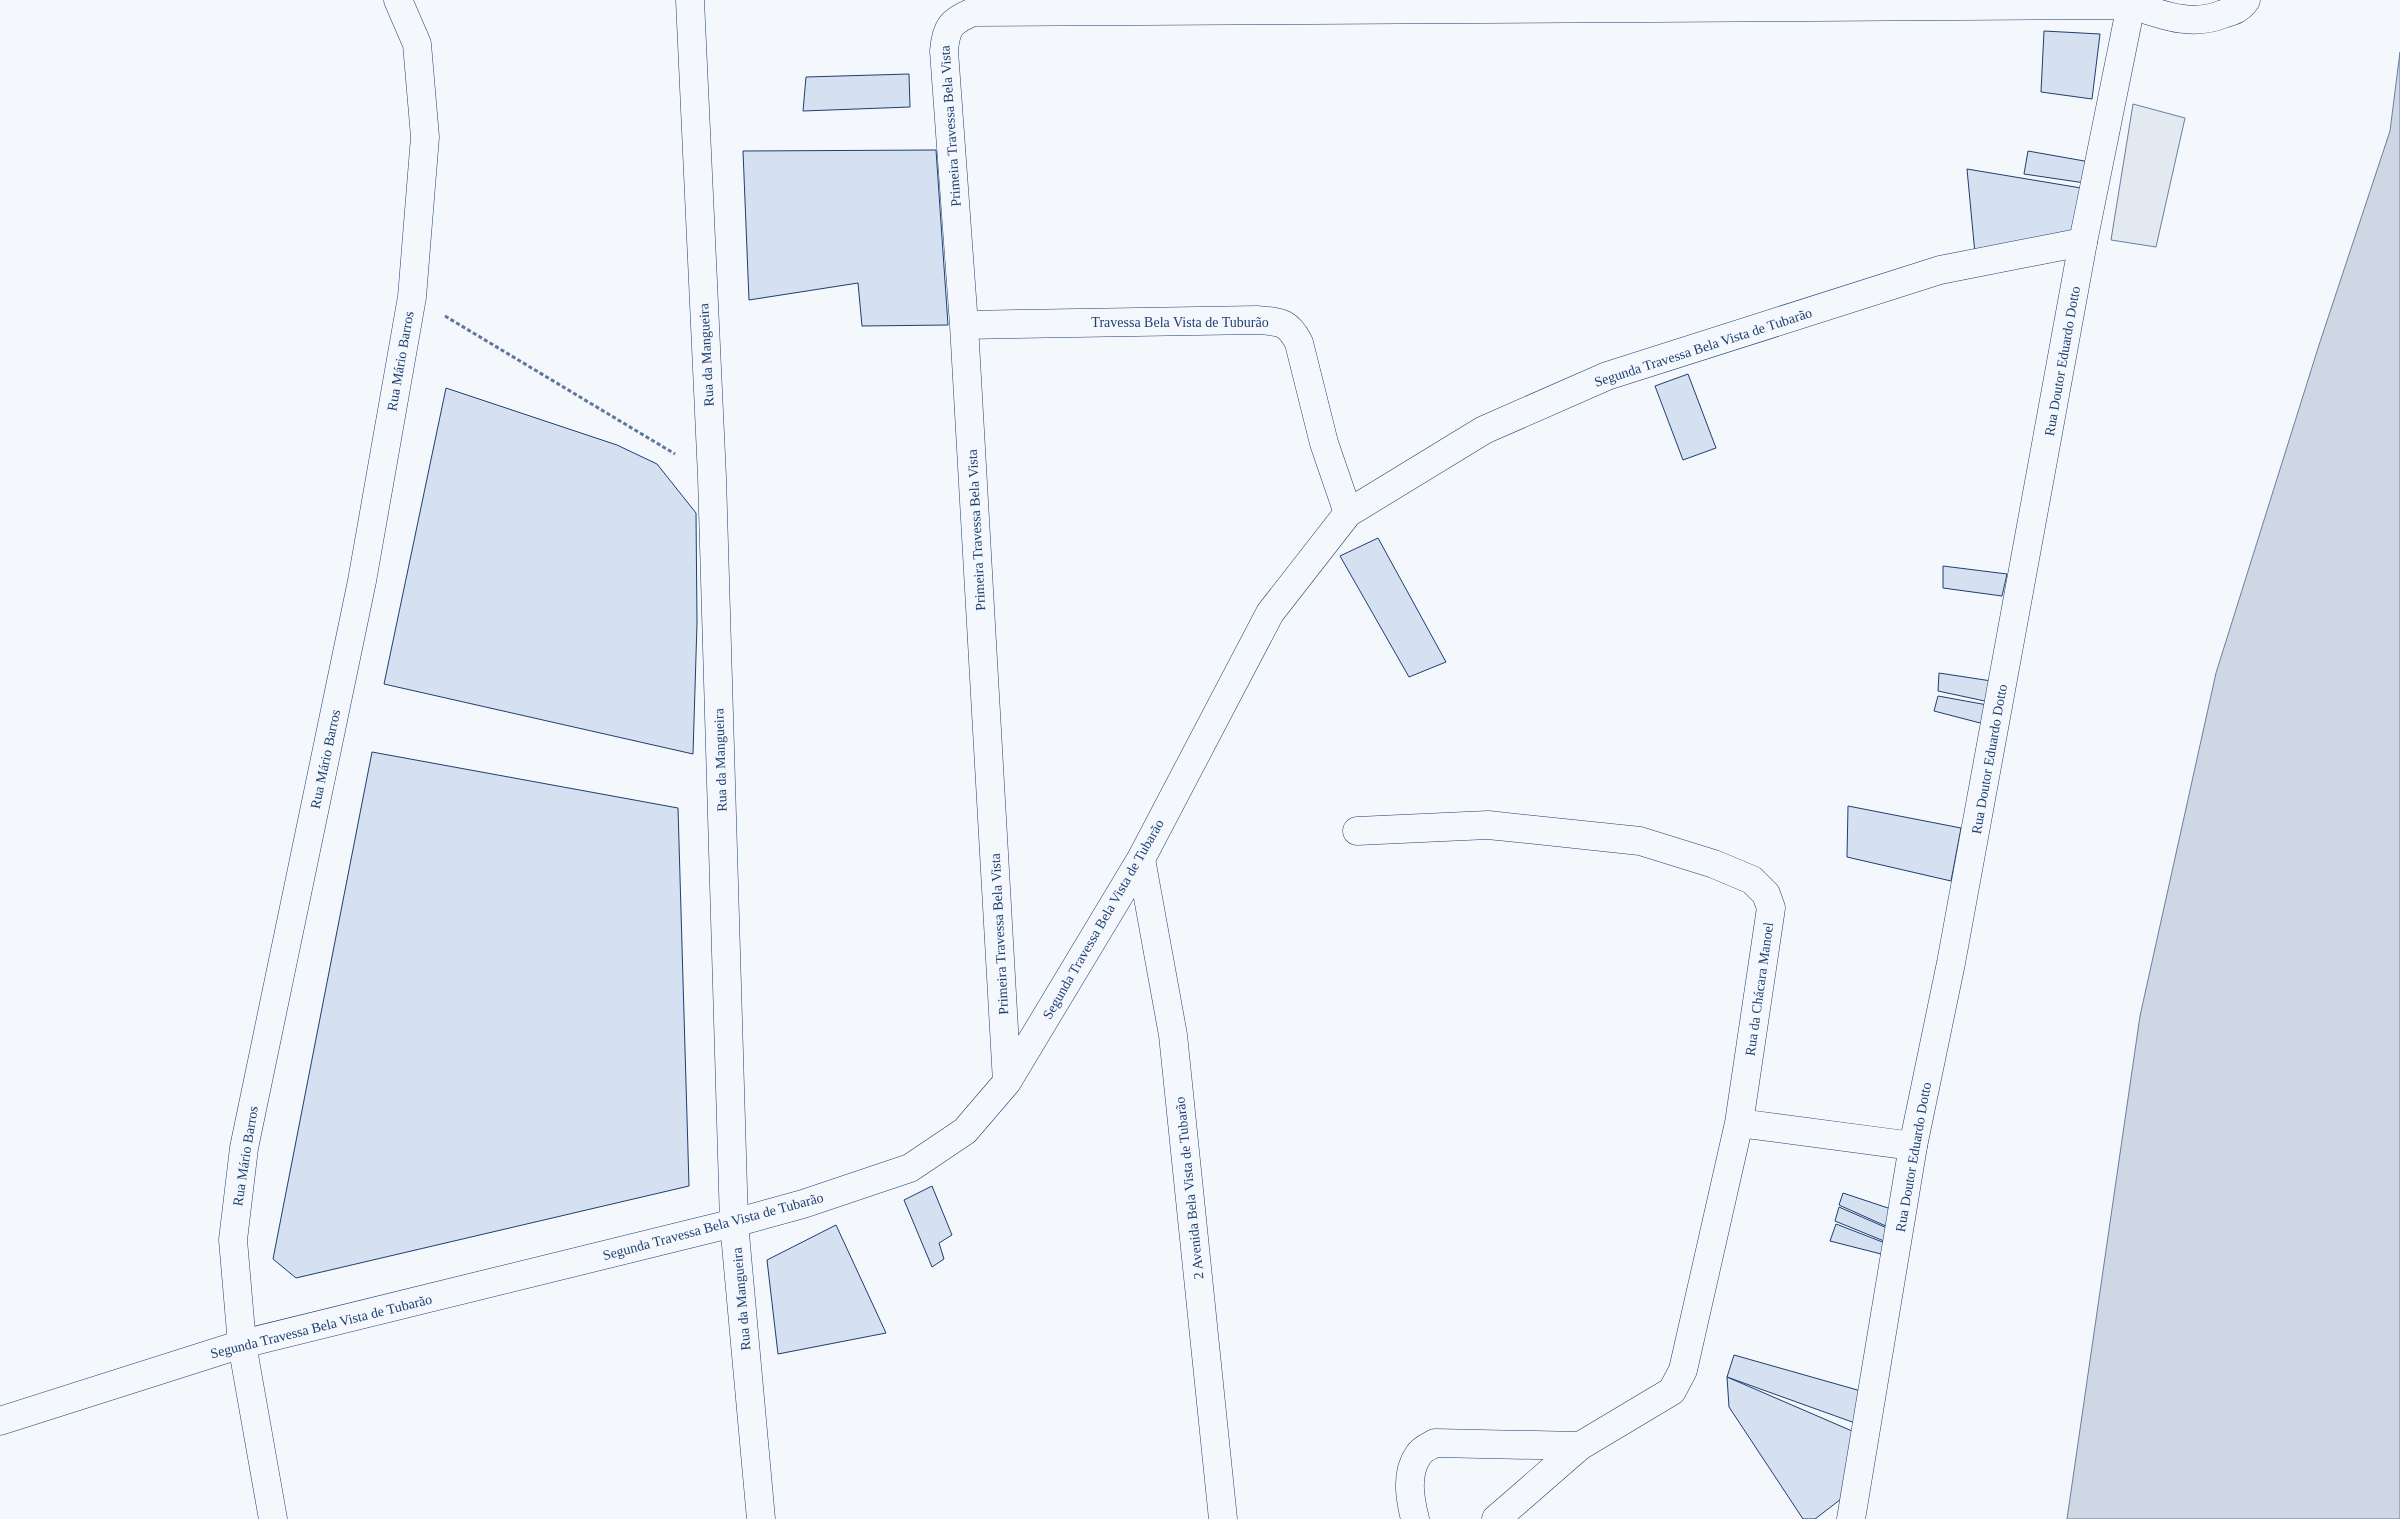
<svg xmlns="http://www.w3.org/2000/svg" width="2400" height="1519" viewBox="0 0 2400 1519" font-family="'Times New Roman',serif">
	<style>
		.green { fill: #e3e9f0; stroke: #687fa3 }
		.water { fill: #cfd7e4; stroke: #687fa3 }
		.building { fill: #d5e0f0; stroke: #1d3f73 }
		.lines { fill: none; stroke-linecap: round; stroke-linejoin: round }
		.minor-casing { stroke: #1d3f73; stroke-width: 29 }
		.secondary-casing { stroke: #1d3f73; stroke-width: 29 }
		.path { stroke: #5e769c; stroke-width: 3; stroke-dasharray: 4 2.5; stroke-linecap: butt }
		.minor { stroke: #f4f7fb; stroke-width: 28 }
		.secondary { stroke: #f4f7fb; stroke-width: 28 }
		.labels { text-anchor: middle; stroke-width: 4; stroke-linejoin: round; paint-order: stroke }
		.street-label { font-size: 14px; fill: #1d3f73; stroke: #f4f7fb }
	</style>
	<rect width="100%" height="100%" fill="#f4f7fb"/>
	<path class="green" d="M2133,104L2185,118L2156,247L2111,240Z"/>
	<path class="water" d="M2400,52V1519H2067L2140,1016L2216,673L2319,345L2390,131Z"/>
	<path class="building" d="M2044,31L2100,34L2092,99L2041,92Z
		M909,74L910,107L803,111L806,77Z
		M936,150L948,325L862,326L858,283L749,300L743,151Z
		M2028,151L2090,162L2085,183L2024,174Z
		M1967,169L2087,189L2077,234L1975,254Z
		M1688,374L1716,448L1683,460L1655,386Z
		M446,388L617,445L657,464L696,513L697,623L693,754L384,684Z
		M1378,538L1446,662L1409,677L1340,556Z
		M1943,566L2007,574L2002,596L1943,588Z
		M1939,673L1998,682L1994,703L1938,691Z
		M1938,696L1993,706L1988,725L1934,711Z
		M372,752L678,808L689,1186L296,1278L273,1259Z
		M1848,806L1961,828L1951,881L1847,857Z
		M932,1186L952,1235L939,1243L944,1259L932,1267L904,1200Z
		M1843,1193L1891,1209L1888,1227L1839,1205Z
		M1839,1207L1887,1228L1884,1241L1835,1221Z
		M1836,1224L1885,1243L1881,1254L1830,1241Z
		M836,1225L886,1333L778,1354L767,1260Z
		M1734,1355L1861,1391L1855,1423L1727,1377Z
		M1727,1377L1852,1431L1845,1496L1815,1519H1803L1729,1407Z"/>
	<g class="lines">
		<g class="minor-casing">
			<path id="minor" d="M690,0L712,477L734,1223L761,1519
				M964,325L1257,320C1280,322 1288,321 1299,343L1324,443L1348,513
				M1357,831L1488,825L1640,841L1714,864L1752,880L1766,894L1771,908L1739,1123L1683,1370L1672,1391L1580,1446L1435,1443C1430,1446 1422,1449 1419,1454C1405,1473 1410,1499 1415,1519
				M1141,859L1173,1035L1223,1519
				M1007,1082L964,325L944,51C946,27 951,21 973,12L2132,5C2162,15 2192,27 2223,14C2233,11 2240,9 2246,0
				M1739,1123L1913,1146
				M0,1421L242,1344L734,1223L803,1204L910,1168L965,1131L1007,1082L1141,859L1270,613L1348,513L1484,430L1607,376L1940,270L2083,242
				M273,1519L242,1344L233,1240L244,1148L362,581L412,297L425,137L417,44L398,0
				M1496,1519L1580,1446"/>
		</g>
		<g class="secondary-casing">
			<path id="secondary" d="M1851,1519L1913,1146L1951,963L2083,242L2132,0"/>
		</g>
		<path class="path" d="M445,316L675,454"/>
		<use href="#minor" class="minor"/>
		<use href="#secondary" class="secondary"/>
	</g>
	<g class="labels">
		<g class="street-label">
			<text transform="translate(950 126) rotate(-94)" y="5">Primeira Travessa Bela Vista</text>
			<text x="1180" y="327">Travessa Bela Vista de Tuburão</text>
			<text transform="translate(1703 347) rotate(-18)" y="5">Segunda Travessa Bela Vista de Tubarão</text>
			<text transform="translate(706 355) rotate(-93)" y="5">Rua da Mangueira</text>
			<text transform="translate(400 361) rotate(-80)" y="5">Rua Mário Barros</text>
			<text transform="translate(2062 361) rotate(-80)" y="5">Rua Doutor Eduardo Dotto</text>
			<text transform="translate(976 530) rotate(-93)" y="5">Primeira Travessa Bela Vista</text>
			<text transform="translate(325 759) rotate(-78)" y="5">Rua Mário Barros</text>
			<text transform="translate(1989 759) rotate(-80)" y="5">Rua Doutor Eduardo Dotto</text>
			<text transform="translate(720 760) rotate(-92)" y="5">Rua da Mangueira</text>
			<text transform="translate(1103 919) rotate(-60)" y="5">Segunda Travessa Bela Vista de Tubarão</text>
			<text transform="translate(999 934) rotate(-93)" y="5">Primeira Travessa Bela Vista</text>
			<text transform="translate(1759 989) rotate(-82)" y="5">Rua da Chácara Manoel</text>
			<text transform="translate(245 1156) rotate(-81)" y="5">Rua Mário Barros</text>
			<text transform="translate(1913 1157) rotate(-80)" y="5">Rua Doutor Eduardo Dotto</text>
			<text transform="translate(1189 1188) rotate(-96)" y="5">2 Avenida Bela Vista de Tubarão</text>
			<text transform="translate(713 1226) rotate(-15)" y="5">Segunda Travessa Bela Vista de Tubarão</text>
			<text transform="translate(741 1299) rotate(-95)" y="5">Rua da Mangueira</text>
			<text transform="translate(321 1326) rotate(-14)" y="5">Segunda Travessa Bela Vista de Tubarão</text>
		</g>
	</g>
</svg>
